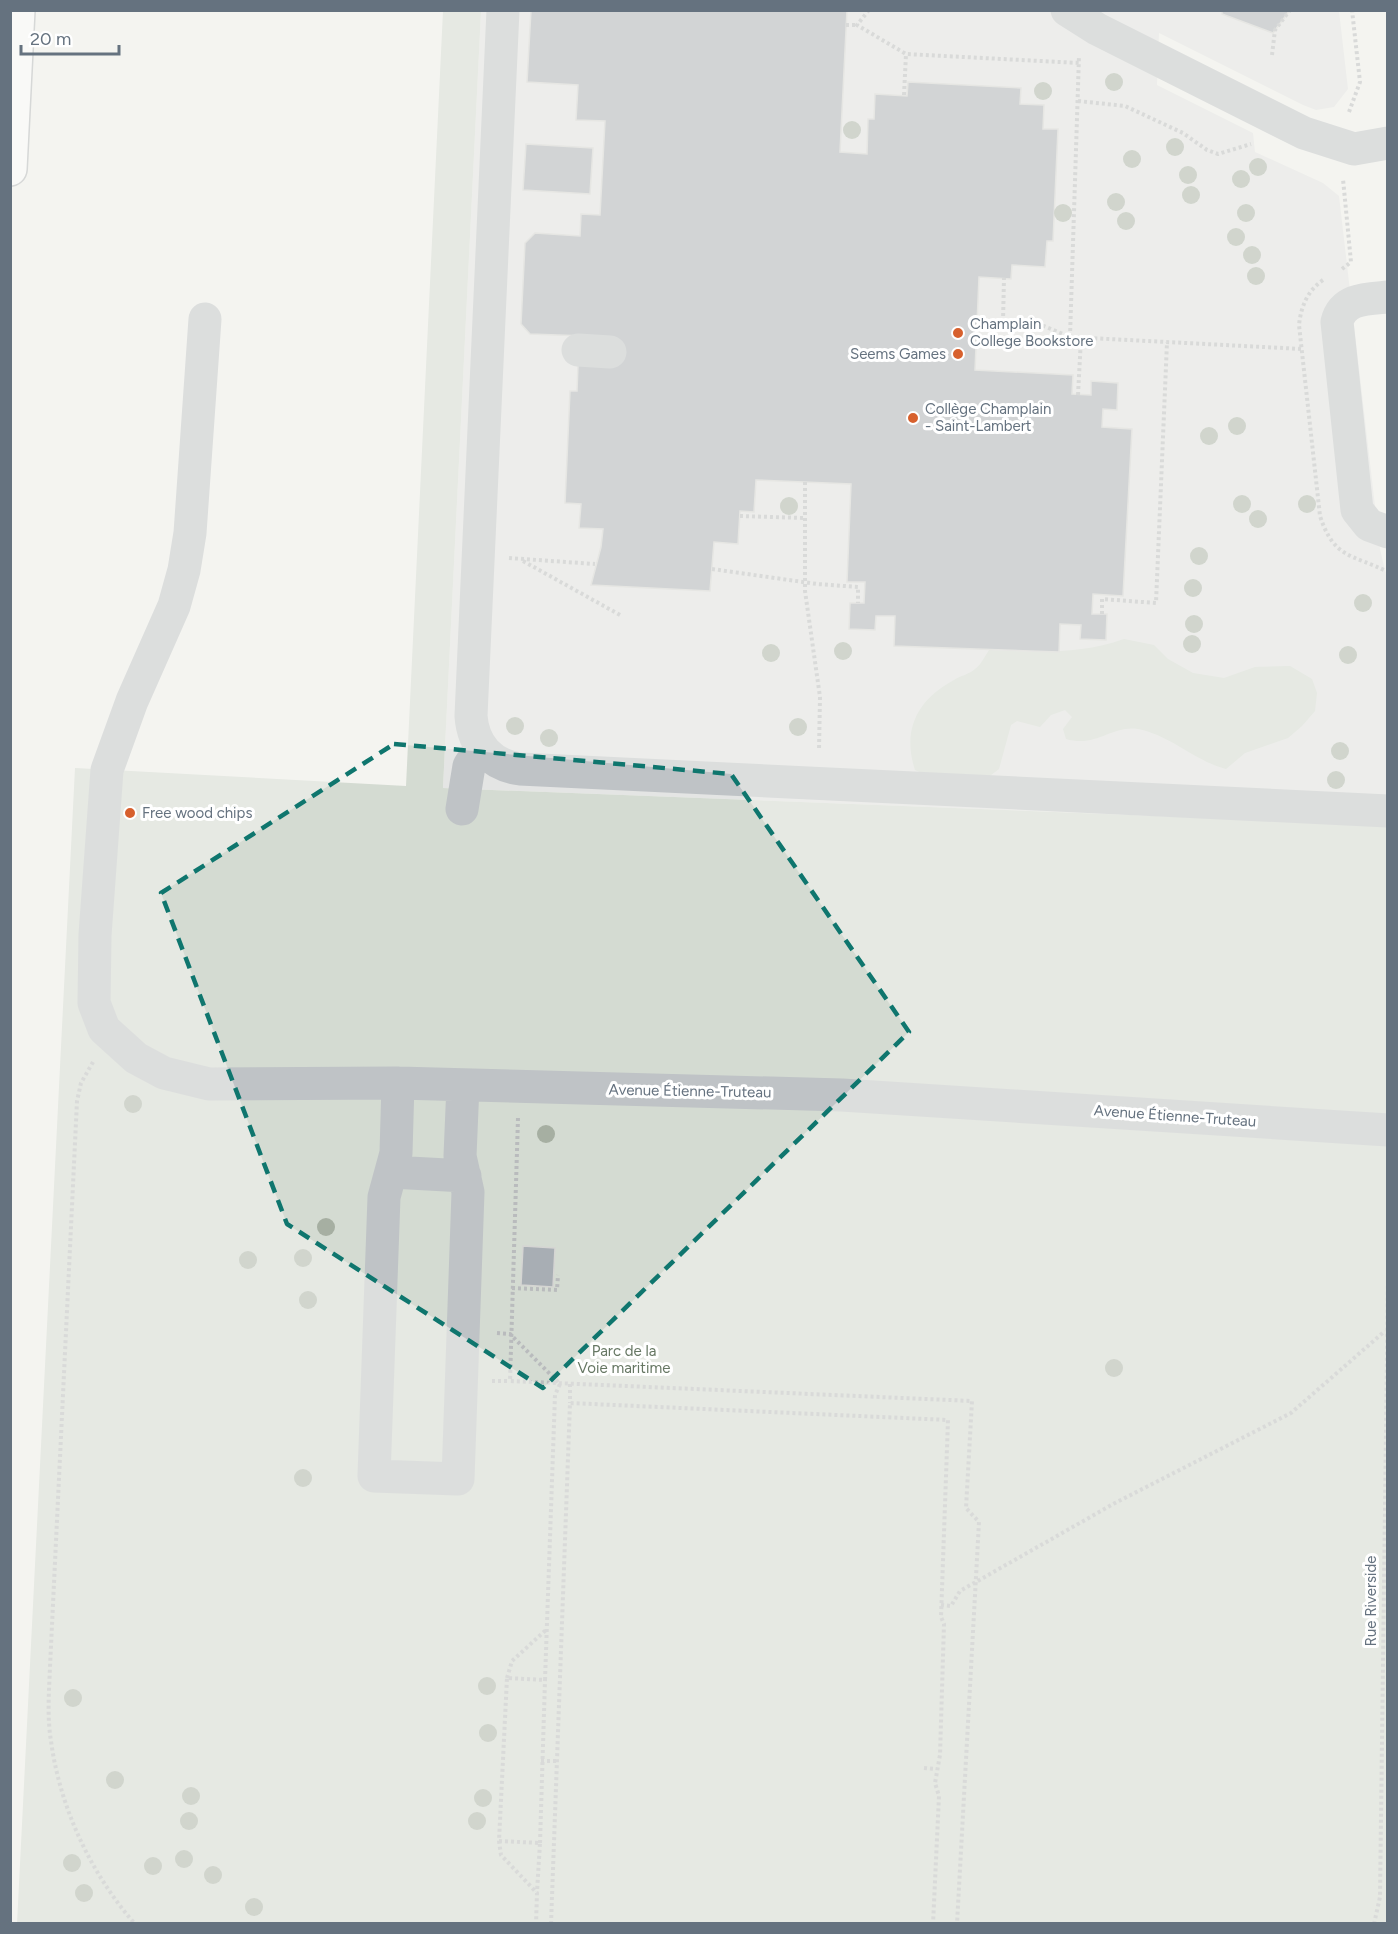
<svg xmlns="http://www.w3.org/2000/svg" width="1398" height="1934" viewBox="0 0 1398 1934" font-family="Figtree,sans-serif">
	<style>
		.built { fill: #e4e5e4 }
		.green { fill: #d4dbd2 }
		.building { fill: #a8aeb4; stroke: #d5d5d3; stroke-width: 1.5 }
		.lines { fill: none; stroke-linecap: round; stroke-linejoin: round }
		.highway-casing { stroke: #b2b5b8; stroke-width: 36 }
		.path { stroke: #b9bbbd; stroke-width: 4; stroke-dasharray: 3 3; stroke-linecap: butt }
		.minor { stroke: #bfc3c6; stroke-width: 33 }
		.highway { stroke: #fff; stroke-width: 33 }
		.tree { fill: #a6afa2 }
		.marked { fill: none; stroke: #0f766e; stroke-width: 4.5; stroke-dasharray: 12 8; stroke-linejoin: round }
		.poi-dot { fill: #d7602d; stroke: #fff; stroke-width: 2 }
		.labels { text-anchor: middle; stroke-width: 6; stroke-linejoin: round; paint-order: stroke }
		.poi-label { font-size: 15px; fill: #65727f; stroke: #fff; text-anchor: start }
		.street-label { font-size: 15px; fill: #65727f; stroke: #fff }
		.park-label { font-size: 15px; fill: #667763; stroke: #fff }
	</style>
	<rect width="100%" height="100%" fill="#f4f4f0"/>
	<path class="built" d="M481,11H1339L1348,89L1334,107L1316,110L1303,105L1159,33L1157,85L1253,133L1255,152L1323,183L1339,196L1380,549L1387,579V825L443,788Z"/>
	<path class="green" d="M443,11H481L443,788L1387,825V1923L17,1924L75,768L406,786Z
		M1124,639L1154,645L1168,659L1193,673L1224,678L1255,667L1290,666L1312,679L1317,693L1315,711L1302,726L1288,738L1245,753L1226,769C1195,761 1170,735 1138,729C1111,725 1097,748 1066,739L1063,729L1072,717L1065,710L1051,715L1040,727L1017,721L1011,725L999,769L987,778L924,774L915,770C902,730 917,700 954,680C960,676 970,674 975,669C981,665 985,656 989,650C1035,652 1079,655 1124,639Z"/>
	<path class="building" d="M531,10H847L840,152L867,154L868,119H874L875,94L907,96L908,82L1021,88L1020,104L1044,105L1043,129H1058L1053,241H1047L1045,267L1012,265L1011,279L979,277L975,370L1073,375L1072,394L1091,395V381L1118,383L1117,410L1103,409L1102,427L1132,429L1123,596L1093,594L1092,614H1107L1106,640L1080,639L1081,625L1060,624L1059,652L894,646L895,616H876L875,630L849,629L850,603H864L865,582H847L851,484L756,480L754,512L740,511L738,544L714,542L710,591L591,585L601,547L603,529L579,528L581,504L565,503L570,391H577L578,365L611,337L530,334L521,324L525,243L535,233L580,236L581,214L600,215L605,121L576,120L578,85L527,82Z
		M1222,10H1290L1273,33L1222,14Z
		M526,144L593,148L590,194L523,190Z
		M523,1246L555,1248L553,1287L521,1285Z"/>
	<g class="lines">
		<g class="highway-casing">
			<path id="highway" d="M10,169L18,10"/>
		</g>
		<path class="path" d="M869,10L857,25L906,54L1079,63
			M846,25H857
			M1272,55L1275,30L1290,10
			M904,95L906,54
			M1078,101L1125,106L1183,133L1207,150L1218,154L1251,144
			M1349,112L1360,82L1352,10
			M1342,269L1351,262L1343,179
			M1323,280C1307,291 1301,307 1299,325L1320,516C1334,559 1352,554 1388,572
			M977,321L1039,324L1070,337L1302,349
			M1003,322L1004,278
			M1070,337L1079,56
			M1078,395L1081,338
			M805,482V591L820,697L819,750
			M740,516L804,518
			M509,558L595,564
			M523,561L620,615
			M712,569L817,584L858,587V603
			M1102,614V599L1156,603L1167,342
			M93,1062L81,1083L77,1101L50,1667C49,1692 47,1717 51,1741C60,1808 91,1874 135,1924
			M518,1118L510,1381L972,1401L966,1508L979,1522L957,1924
			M512,1288L557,1290L558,1275
			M497,1333L510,1334L560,1384L555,1395L545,1680L507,1678L499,1841L501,1855L537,1893L536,1924
			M492,1381H510
			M570,1384V1403
			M941,1605L951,1606L960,1591L1115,1503L1291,1413L1385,1331
			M507,1678L512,1661L547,1629
			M541,1761H557
			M924,1768L936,1769
			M499,1841L540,1843L537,1892
			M540,1843L545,1680
			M551,1924L570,1403L948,1420L941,1617L944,1624L940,1755L935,1783L939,1796L933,1924
			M1374,1924L1380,1897L1388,1277"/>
		<path class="minor" d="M503,10L471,716C473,745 491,765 520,769L1388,811
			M1067,10L1097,29L1304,133L1354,149L1388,143
			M1388,297C1367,299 1343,298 1337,322L1357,510L1369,525L1388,532
			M205,319L190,533L184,570L174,606L132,701L107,770L95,935L94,1003L104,1029L136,1058L164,1073L209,1084L398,1083L842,1095L1388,1130
			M578,350L610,352
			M462,809L469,766L481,747
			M398,1083L396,1153L384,1197L374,1476L458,1479L468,1192L460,1156L463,1085
			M391,1172L465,1176"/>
		<use href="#highway" class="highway"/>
	</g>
	<g class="tree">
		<circle cx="1114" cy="82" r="9"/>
		<circle cx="1043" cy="91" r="9"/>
		<circle cx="852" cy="130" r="9"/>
		<circle cx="1175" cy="147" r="9"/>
		<circle cx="1132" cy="159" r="9"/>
		<circle cx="1258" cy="167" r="9"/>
		<circle cx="1188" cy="175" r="9"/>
		<circle cx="1241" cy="179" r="9"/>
		<circle cx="1191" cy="195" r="9"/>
		<circle cx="1116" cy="202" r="9"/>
		<circle cx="1063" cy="213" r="9"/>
		<circle cx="1246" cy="213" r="9"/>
		<circle cx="1126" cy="221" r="9"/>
		<circle cx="1236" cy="237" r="9"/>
		<circle cx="1252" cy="255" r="9"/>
		<circle cx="1256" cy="276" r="9"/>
		<circle cx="1237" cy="426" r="9"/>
		<circle cx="1209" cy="436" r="9"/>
		<circle cx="1242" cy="504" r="9"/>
		<circle cx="1307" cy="504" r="9"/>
		<circle cx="789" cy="506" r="9"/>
		<circle cx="1258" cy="519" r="9"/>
		<circle cx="1199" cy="556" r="9"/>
		<circle cx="1193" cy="588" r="9"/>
		<circle cx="1363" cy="603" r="9"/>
		<circle cx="1194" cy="624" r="9"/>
		<circle cx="1192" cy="644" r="9"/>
		<circle cx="843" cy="651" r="9"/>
		<circle cx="771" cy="653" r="9"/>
		<circle cx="1348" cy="655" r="9"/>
		<circle cx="515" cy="726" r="9"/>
		<circle cx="798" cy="727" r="9"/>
		<circle cx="549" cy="738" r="9"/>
		<circle cx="1340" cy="751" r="9"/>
		<circle cx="1336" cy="780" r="9"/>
		<circle cx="133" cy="1104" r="9"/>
		<circle cx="546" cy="1134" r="9"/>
		<circle cx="326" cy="1227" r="9"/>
		<circle cx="303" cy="1258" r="9"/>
		<circle cx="248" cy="1260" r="9"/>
		<circle cx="308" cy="1300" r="9"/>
		<circle cx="1114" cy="1368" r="9"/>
		<circle cx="303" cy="1478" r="9"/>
		<circle cx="487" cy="1686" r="9"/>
		<circle cx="73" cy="1698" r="9"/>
		<circle cx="488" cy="1733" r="9"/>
		<circle cx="115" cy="1780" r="9"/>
		<circle cx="191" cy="1796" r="9"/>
		<circle cx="483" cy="1798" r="9"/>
		<circle cx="189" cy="1821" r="9"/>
		<circle cx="477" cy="1821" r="9"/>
		<circle cx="184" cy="1859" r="9"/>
		<circle cx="72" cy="1863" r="9"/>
		<circle cx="153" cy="1866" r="9"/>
		<circle cx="213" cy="1875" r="9"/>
		<circle cx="84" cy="1893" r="9"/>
		<circle cx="254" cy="1907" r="9"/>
	</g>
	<path d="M0 0H1398V1934H0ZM394,744L731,774L909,1032L543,1388L287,1224L161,893Z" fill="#f4f4f0" fill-opacity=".55" fill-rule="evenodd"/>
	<path class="marked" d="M394,744L731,774L909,1032L543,1388L287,1224L161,893Z"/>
	<g class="poi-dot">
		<circle cx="958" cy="333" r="6"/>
		<circle cx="958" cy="354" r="6"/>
		<circle cx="913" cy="418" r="6"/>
		<circle cx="130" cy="813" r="6"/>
	</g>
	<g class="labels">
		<g class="poi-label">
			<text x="970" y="329">Champlain<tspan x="970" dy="17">College Bookstore</tspan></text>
			<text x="946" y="359" text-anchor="end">Seems Games</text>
			<text x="925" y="414">Collège Champlain<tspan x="925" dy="17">- Saint-Lambert</tspan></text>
			<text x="142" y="818">Free wood chips</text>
		</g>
		<g class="street-label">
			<text transform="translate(690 1091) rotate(1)" y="5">Avenue Étienne-Truteau</text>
			<text transform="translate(1175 1116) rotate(4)" y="5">Avenue Étienne-Truteau</text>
			<text transform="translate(1371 1601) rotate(-90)" y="5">Rue Riverside</text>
		</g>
		<g class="park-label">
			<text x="624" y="1356">Parc de la<tspan x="624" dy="17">Voie maritime</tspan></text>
		</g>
	</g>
	<rect width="1398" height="1934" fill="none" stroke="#65727f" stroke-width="24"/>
	<path d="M21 45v9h98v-9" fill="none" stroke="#65727f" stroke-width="3"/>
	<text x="30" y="45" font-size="18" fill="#65727f" stroke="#ffffff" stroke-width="4.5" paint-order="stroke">20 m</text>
</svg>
